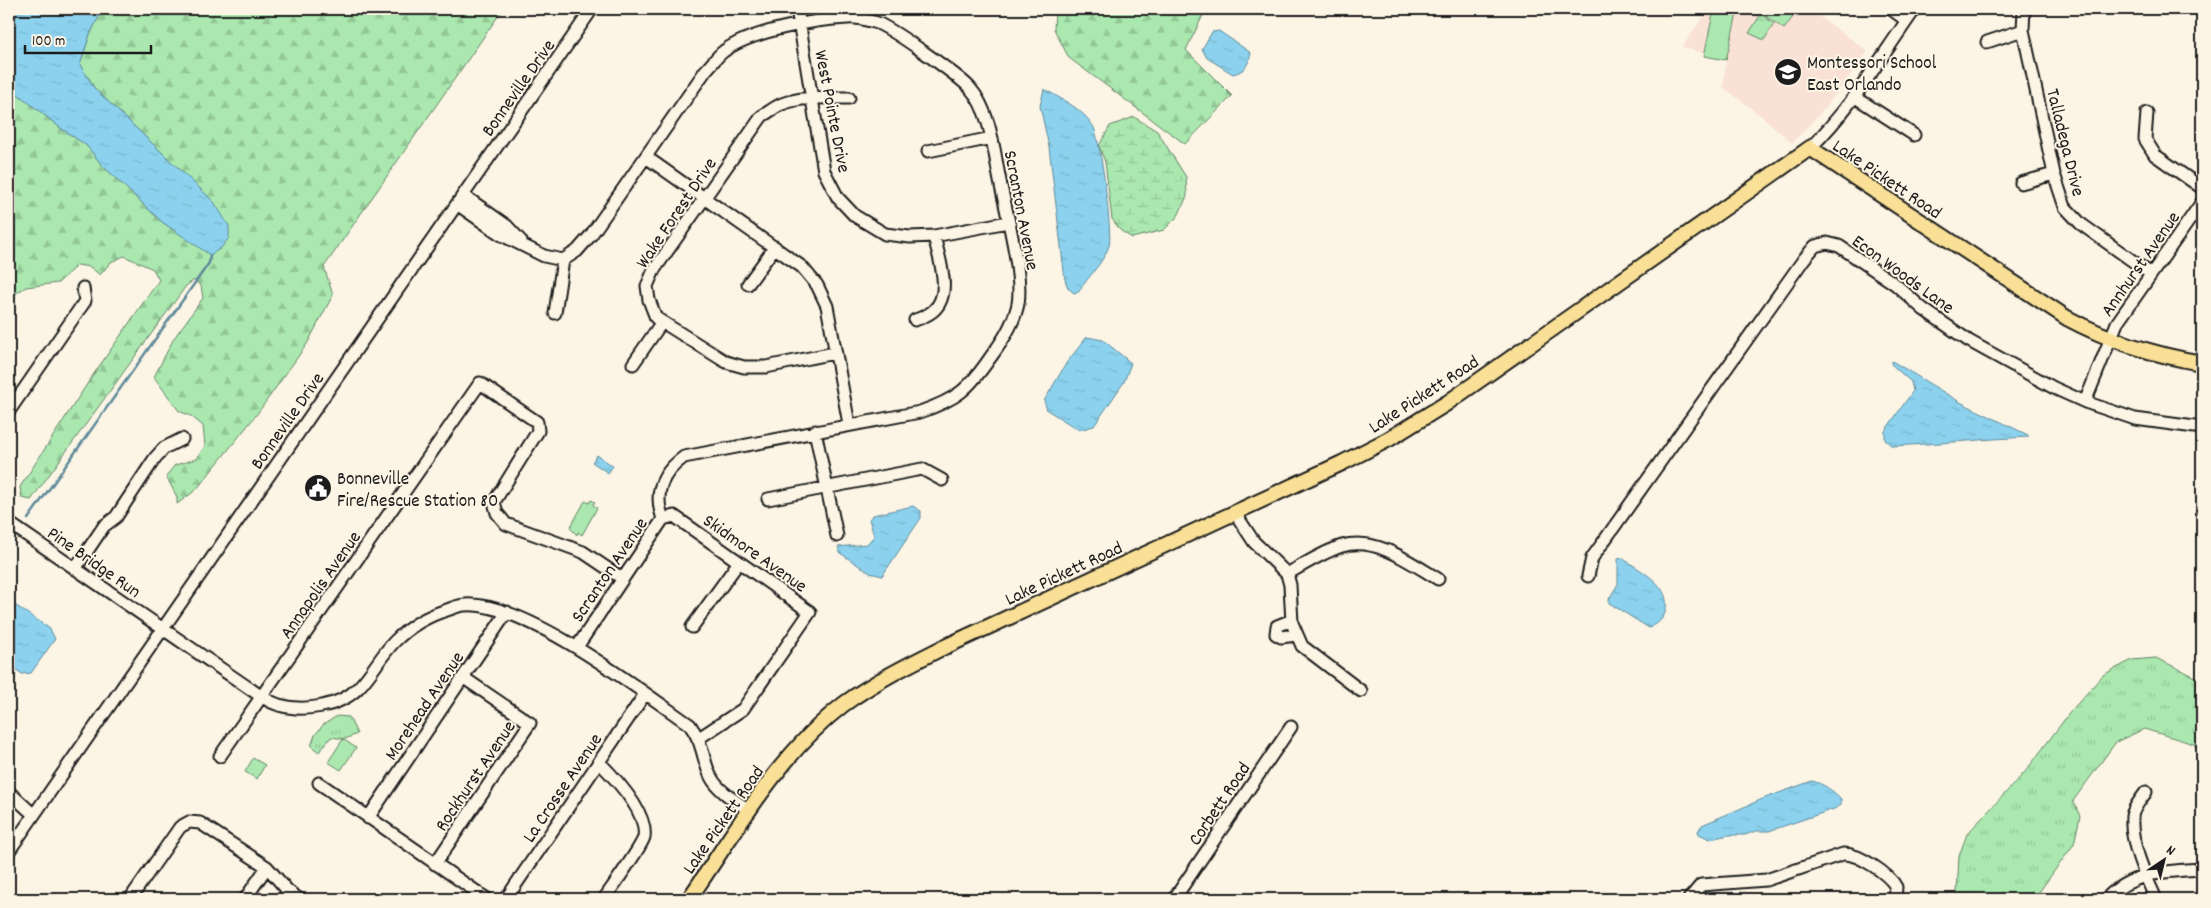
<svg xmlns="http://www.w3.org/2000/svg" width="2211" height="908" viewBox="0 0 2211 908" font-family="Dekko,sans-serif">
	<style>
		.built { fill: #f9e2d5 }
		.grass { fill: url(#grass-tufts); stroke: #638266 }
		.forest { fill: url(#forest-firs); stroke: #638266 }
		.wetland { fill: url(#wetland-marsh); stroke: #638266 }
		.pitch { fill: #aae8af; stroke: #638266 }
		.water { fill: url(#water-ripples); stroke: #5f899a }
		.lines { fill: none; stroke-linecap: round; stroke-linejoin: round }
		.stream { stroke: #5f899a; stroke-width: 2.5 }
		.minor-casing { stroke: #1c1c1c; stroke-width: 15 }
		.major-casing { stroke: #1c1c1c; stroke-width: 18 }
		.minor { stroke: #fcf5e5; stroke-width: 11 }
		.major { stroke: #f9e096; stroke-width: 14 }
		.labels { text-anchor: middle; stroke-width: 4; stroke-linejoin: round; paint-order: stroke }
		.poi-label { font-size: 19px; fill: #1c1c1c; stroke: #fcf5e5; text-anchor: start }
		.street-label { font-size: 19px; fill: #1c1c1c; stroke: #fcf5e5 }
	</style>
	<defs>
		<pattern id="grass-tufts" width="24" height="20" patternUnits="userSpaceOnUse" patternTransform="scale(1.25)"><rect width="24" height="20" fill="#aae8af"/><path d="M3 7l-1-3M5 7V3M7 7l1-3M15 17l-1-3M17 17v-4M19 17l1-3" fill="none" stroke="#92c696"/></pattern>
		<pattern id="forest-firs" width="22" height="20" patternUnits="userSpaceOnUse" patternTransform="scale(1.25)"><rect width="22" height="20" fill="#aae8af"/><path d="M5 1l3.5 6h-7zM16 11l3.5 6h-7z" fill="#92c696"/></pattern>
		<pattern id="wetland-marsh" width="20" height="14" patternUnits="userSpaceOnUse" patternTransform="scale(1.25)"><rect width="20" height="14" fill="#aae8af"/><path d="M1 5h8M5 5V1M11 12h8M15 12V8" fill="none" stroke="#92c696"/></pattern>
		<pattern id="water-ripples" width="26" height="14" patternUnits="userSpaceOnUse" patternTransform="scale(1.25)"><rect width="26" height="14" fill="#8cd2ee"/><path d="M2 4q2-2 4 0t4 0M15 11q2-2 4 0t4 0" fill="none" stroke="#78b4cc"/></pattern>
	</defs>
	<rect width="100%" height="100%" fill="#fcf5e5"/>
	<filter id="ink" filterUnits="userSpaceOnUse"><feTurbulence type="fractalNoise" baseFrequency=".02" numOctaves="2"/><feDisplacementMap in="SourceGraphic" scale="10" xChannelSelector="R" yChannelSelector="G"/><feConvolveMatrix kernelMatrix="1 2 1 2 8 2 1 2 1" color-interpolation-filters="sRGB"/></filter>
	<g filter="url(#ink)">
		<path class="built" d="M1709,9H1809L1868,51L1826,107L1792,143L1764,118L1723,87L1726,60L1682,47Z"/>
		<path class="grass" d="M1761,14L1774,24L1764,40L1749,33Z
			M2156,658L2202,680V758L2194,744L2144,729L2116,742L2073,801L2080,816L2074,844L2034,899H1954L1957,892L1959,856L1967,834L2025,772L2071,711L2103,675L2132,660Z
			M337,716L349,717L357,734L345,739L331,737L319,752L311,746L315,735L323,725Z"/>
		<path class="forest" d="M103,9H503L324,267L333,295L307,344L257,414L196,490L177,504V497L166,476L175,465L196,459L205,446L203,426L191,416L179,411L154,377L174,338L203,298L201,286L194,280L186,286L31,500L22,498L20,487L91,378L159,280L153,269L124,256L111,262L100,275L90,267L77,265L58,283L26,287L9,298V87L62,129L86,145L102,165L162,222L210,254L221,248L214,202L95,89L80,65L90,34Z
			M1055,9H1206L1186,50L1232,96L1185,144L1069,58L1054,29Z"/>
		<path class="wetland" d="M1134,117L1157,131L1186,177L1187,196L1178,216L1164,230L1132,238L1121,231L1112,219L1105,162L1099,146L1110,126Z"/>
		<path class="pitch" d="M1714,9L1737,14L1726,60L1704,56Z
			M1756,9H1799L1784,29Z
			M591,500L595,502L593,505L597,508L582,535L578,532L577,535L570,528L585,501L589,503Z
			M343,739L356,748L341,770L328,762Z
			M253,758L265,765L257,779L245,772Z"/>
		<path class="water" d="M9,9H103L90,34L80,65L95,89L214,202L229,226V238L221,248L210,255L162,222L102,165L86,145L62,129L9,87Z
			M1219,31L1251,53C1248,66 1245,71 1233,74L1207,58L1202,49L1212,32Z
			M1044,89C1061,99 1083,109 1093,126C1100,135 1113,235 1109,246C1103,263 1088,277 1079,291L1074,293L1068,288L1065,280L1049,147L1040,106Z
			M1087,337L1103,340L1131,363L1124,382L1094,426L1079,430L1047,410L1044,401L1067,362Z
			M1892,361L1960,402L2028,435V437C1983,439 1938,444 1892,446L1885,440V431L1913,391L1911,382L1891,364Z
			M597,455L613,466L608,473L592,462Z
			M913,506L921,511V518L882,576L870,573L840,553L838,547L867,544L874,536L869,519L873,515Z
			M1622,558C1639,570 1670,584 1666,608C1665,618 1658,624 1649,628L1609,603V599L1618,584V559Z
			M9,601L50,629L55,639L31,673L22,674L9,665Z
			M1812,781C1822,783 1834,791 1841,799V805L1834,809L1769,831H1756L1745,835H1729L1710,839L1699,834L1698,831L1702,825L1765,798Z"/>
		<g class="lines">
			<path class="stream" d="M28,519L209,263L210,255
				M9,547L13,541"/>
			<g class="minor-casing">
				<path id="minor" d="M797,9L824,171L838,198L855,216L885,234L910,237L934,236L1008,222
					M1891,9L1906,20
					M2024,9L2023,30L2054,174L2065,207L2081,224L2151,274
					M1987,42L2023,30
					M1855,97L1914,135
					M2147,113L2145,139L2155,155L2202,188
					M1810,148C1852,107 1881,57 1915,9
					M928,151L992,138
					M646,157L802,267L817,285L827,306L849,424
					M2021,183L2054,174
					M463,195L507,226L521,241
					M457,204L500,234L544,256L563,260L577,251L591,235L706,70C712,64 717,56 724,51C748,32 817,19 848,18C856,17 866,20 874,22C888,25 960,77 970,88C991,112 994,152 1000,181C1006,212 1025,281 1017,308C1012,327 1001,343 990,358C968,390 957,399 920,412L684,457C662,473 653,492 663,519
					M748,284L775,247
					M555,313L563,260
					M915,320C921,318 928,315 933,311C953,294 939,259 934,236
					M834,353L766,367H744L726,362L656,318L649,300L647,286L654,270L762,116C769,112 776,106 782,104C803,96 827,98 849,98
					M633,364L662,322
					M2085,402L2117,323L2202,202
					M9,411L85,301L83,288
					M815,431L837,536
					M768,499L922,469L942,480
					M1235,513L1254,542L1287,574L1290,585L1292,623L1302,646L1361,691
					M663,519L674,516L810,612L743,709L699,738
					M9,523L262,697C267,700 273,703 279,705C303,712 340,707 358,688C372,674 381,655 395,641C410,626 427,616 447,610C453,608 459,605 465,605C525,601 640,690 690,725C704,744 702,759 711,777C718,791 737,802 750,811
					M75,569L104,526L116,517L155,458L164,448L182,439
					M1287,574C1305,564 1323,552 1342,546C1376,536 1411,563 1438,579
					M1588,576L1592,558L1804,259L1815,246L1827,243L1839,246L1895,284L1923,309L1969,341L2054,388L2085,402L2135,419L2202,428
					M1292,620L1277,626L1276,634L1281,637L1296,635
					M692,627L739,562
					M577,647L663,519
					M220,756L480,383L537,422L538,431L494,502L497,513L506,524L583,552L623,579
					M599,762C615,778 648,813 644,837C642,846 611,889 604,899
					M319,783L487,899
					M9,792L34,815
					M2146,792C2142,798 2133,808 2132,816C2130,843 2145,875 2156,899
					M368,818L507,612
					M9,851L592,9
					M435,864L530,723L464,678
					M130,899L180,827L189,822L200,823L267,867L288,891L299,899
					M245,899L267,867
					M506,899L645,694
					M1174,899L1291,727
					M1689,899L1701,885L1766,880L1843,854C1858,853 1889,874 1896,887L1895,899
					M2106,899C2131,872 2168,871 2202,869"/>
			</g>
			<g class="major-casing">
				<path id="major" d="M689,899C736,831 778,755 844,704C873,683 904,667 936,651L1342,463L1389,439L1447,403L1810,148L2067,318C2110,341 2154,355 2202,363"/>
			</g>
			<use href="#minor" class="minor"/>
			<use href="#major" class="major"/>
		</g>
	</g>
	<defs>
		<g id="school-disc" transform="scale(1.4375)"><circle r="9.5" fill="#1c1c1c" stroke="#fcf5e5"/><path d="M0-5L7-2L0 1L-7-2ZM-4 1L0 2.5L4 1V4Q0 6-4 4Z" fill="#fff"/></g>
		<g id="civic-disc" transform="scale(1.4375)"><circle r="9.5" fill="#1c1c1c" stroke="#fcf5e5"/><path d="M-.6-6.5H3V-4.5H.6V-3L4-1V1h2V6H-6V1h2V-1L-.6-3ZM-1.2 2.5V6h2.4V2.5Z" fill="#fff"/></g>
	</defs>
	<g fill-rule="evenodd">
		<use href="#school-disc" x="1788" y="72"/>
		<use href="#civic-disc" x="318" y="488"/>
	</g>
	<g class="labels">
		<g class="poi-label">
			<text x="1807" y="68">Montessori School<tspan x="1807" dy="22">East Orlando</tspan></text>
			<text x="337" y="484">Bonneville<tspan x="337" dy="22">Fire/Rescue Station 80</tspan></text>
		</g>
		<g class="street-label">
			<text transform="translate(517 87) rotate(-55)" y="7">Bonneville Drive</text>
			<text transform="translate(834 111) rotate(79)" y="7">West Pointe Drive</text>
			<text transform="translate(2067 142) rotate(76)" y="7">Talladega Drive</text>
			<text transform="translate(1888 178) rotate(34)" y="7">Lake Pickett Road</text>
			<text transform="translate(1023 210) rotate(79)" y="7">Scranton Avenue</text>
			<text transform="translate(675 212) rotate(-56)" y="7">Wake Forest Drive</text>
			<text transform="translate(2139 263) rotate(-55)" y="7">Annhurst Avenue</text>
			<text transform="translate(1904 273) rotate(36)" y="7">Econ Woods Lane</text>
			<text transform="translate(1423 393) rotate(-33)" y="7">Lake Pickett Road</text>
			<text transform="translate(286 420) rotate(-55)" y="7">Bonneville Drive</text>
			<text transform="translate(756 552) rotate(35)" y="7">Skidmore Avenue</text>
			<text transform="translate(95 561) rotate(35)" y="7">Pine Bridge Run</text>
			<text transform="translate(608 569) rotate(-56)" y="7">Scranton Avenue</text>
			<text transform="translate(1063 572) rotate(-25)" y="7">Lake Pickett Road</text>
			<text transform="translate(319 584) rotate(-55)" y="7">Annapolis Avenue</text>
			<text transform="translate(423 705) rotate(-56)" y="7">Morehead Avenue</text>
			<text transform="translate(474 775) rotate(-56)" y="7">Rockhurst Avenue</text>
			<text transform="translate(561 787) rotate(-56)" y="7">La Crosse Avenue</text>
			<text transform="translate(1218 803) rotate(-56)" y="7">Corbett Road</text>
			<text transform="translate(722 819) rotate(-55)" y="7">Lake Pickett Road</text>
		</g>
	</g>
	<rect width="2211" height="908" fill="none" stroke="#fcf5e5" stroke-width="30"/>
	<rect x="15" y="15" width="2181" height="878" fill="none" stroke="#1c1c1c" stroke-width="2" filter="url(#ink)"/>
	<g transform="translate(2164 860) rotate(35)" stroke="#fcf5e5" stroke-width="4" paint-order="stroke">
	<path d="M0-4L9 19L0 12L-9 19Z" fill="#1c1c1c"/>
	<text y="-8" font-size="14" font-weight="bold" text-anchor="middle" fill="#1c1c1c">N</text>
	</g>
	<path d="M25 45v8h126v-8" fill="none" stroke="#1c1c1c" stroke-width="2.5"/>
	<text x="32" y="45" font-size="15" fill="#1c1c1c" stroke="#fcf5e5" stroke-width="4" paint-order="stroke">100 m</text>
</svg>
